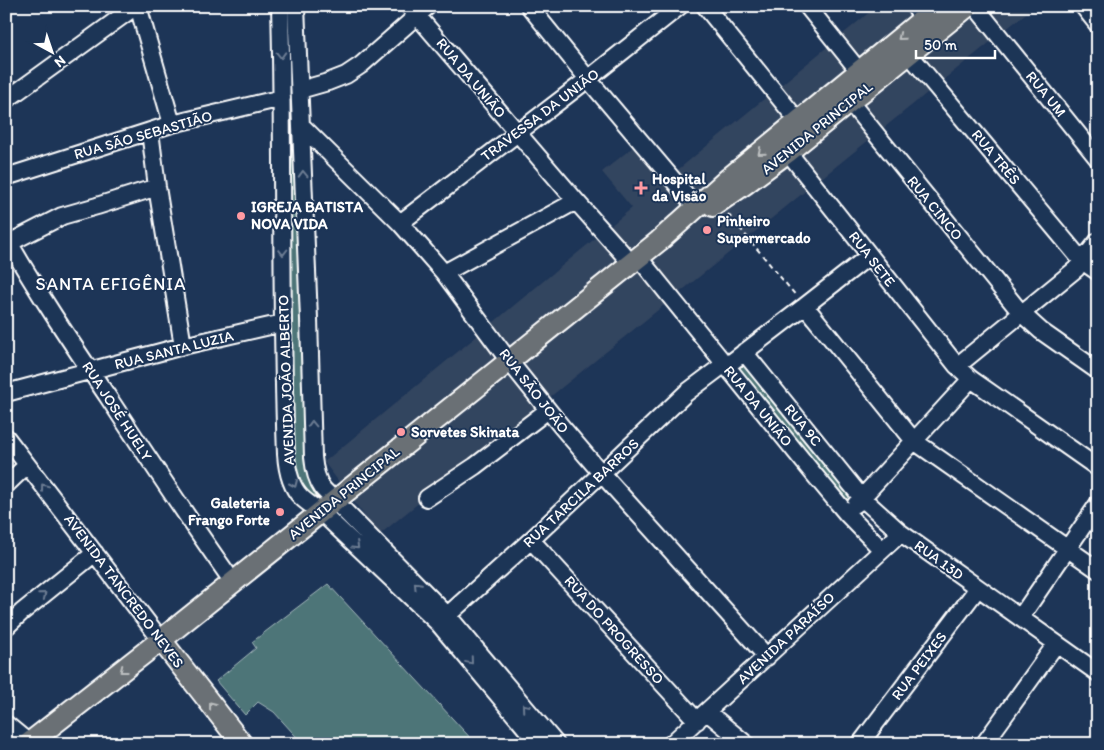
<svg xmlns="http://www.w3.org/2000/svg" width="1104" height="750" viewBox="0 0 1104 750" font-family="Itim,sans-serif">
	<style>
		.built { fill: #32445e }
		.green { fill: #4d7578; stroke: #a6babc }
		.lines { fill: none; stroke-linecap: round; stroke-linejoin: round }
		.minor-casing { stroke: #fff; stroke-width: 20 }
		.major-casing { stroke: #fff; stroke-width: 24 }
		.path { stroke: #fff; stroke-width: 2; stroke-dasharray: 5 4; stroke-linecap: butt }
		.minor { stroke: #1d3557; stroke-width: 16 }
		.major { stroke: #6a7074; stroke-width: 20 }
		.oneway { stroke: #bcbfc0 }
		.oneway2 { stroke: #6c7c92 }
		.poi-dot { fill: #ff9aa2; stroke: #1d3557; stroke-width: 2 }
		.labels { text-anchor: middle; stroke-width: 4; stroke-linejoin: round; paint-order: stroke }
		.street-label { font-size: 15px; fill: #fff; stroke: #1d3557 }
		.poi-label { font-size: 15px; font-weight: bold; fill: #fff; stroke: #1d3557; text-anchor: start }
		.quarter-label { font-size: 18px; letter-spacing: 1px; fill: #fff; stroke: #1d3557 }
	</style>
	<rect width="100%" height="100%" fill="#1d3557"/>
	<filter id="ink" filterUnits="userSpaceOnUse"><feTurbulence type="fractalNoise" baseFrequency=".02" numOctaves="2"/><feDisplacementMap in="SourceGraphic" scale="10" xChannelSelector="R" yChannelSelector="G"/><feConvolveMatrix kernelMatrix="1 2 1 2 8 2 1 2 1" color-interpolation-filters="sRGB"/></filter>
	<g filter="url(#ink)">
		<path class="built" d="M877,6H1035L379,535L324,462L632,208L602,172L633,147L663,182Z"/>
		<path class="green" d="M285,6H291L306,328L325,499L318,506L303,491L293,467Z
			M746,361L857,498L848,507L735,369Z
			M328,584L476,744H301L302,743L274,712L258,702L245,715L216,681L256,648L252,642Z"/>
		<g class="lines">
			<g class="minor-casing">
				<path id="minor" d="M138,6L172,124
					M280,6C284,156 280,305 286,454C287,469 290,486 301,497C307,503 314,507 321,512L439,624L539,744
					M296,6L309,319L313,457C314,469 316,479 323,489L448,616L556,744
					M409,6L576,201L631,263
					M529,6L588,79L696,207
					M705,6L798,121
					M807,6L859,71
					M914,6L924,19
					M975,6L1098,159
					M1083,6L1098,25
					M909,54L1082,261L1098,272
					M300,90L328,82L346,75L361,65L428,6
					M6,100L136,6
					M850,102L1021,313L1041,331L1098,371
					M301,125L400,223L423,249L444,273L509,361L561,426L602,474L767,657
					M150,131L157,187L183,346
					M788,152L957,366L971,379L1098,468
					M6,177L172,124L282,98
					M400,223L588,79L680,6
					M6,237C37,292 73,345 108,397C149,459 190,522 233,582
					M9,243L62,216L97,206L157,187
					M639,258L812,472L847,514L882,550
					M444,273L576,201
					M805,306L914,441L1098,570
					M744,352L862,498L901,533L1098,673
					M957,366L1076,269L1098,241
					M6,393L183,346L283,323
					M6,437L161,640
					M6,485L27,465
					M427,498L475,466L548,410
					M856,504L971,379
					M531,540L697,721
					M1020,618L1098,504
					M440,622L531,540L686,393L718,369L733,361L805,306L869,256
					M6,627L22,612L95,553
					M707,712L746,744
					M6,724L29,743
					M671,744L901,533
					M860,744L978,588
					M984,744L1056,644"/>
			</g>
			<g class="major-casing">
				<path id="major" d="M713,206L745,184L788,152L968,6
					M161,640L242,744
					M28,744L161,640L659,241L729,178L939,6"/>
			</g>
			<path class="path" d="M728,214L797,297"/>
			<use href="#minor" class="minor"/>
			<use href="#major" class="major"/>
		</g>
		<defs><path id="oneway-chevron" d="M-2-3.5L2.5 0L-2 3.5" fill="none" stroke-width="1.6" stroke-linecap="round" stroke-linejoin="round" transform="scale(1.25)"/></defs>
		<g class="oneway">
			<use href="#oneway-chevron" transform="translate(901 37) rotate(141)"/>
			<use href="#oneway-chevron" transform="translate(761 152) rotate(141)"/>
			<use href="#oneway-chevron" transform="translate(123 670) rotate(142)"/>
			<use href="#oneway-chevron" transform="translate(212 705) rotate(-128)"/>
		</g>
		<g class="oneway2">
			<use href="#oneway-chevron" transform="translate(281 55) rotate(88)"/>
			<use href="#oneway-chevron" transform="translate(303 174) rotate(-92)"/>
			<use href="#oneway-chevron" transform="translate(283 252) rotate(90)"/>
			<use href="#oneway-chevron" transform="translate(312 424) rotate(-92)"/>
			<use href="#oneway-chevron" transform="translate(294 484) rotate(66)"/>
			<use href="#oneway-chevron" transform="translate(44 487) rotate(-127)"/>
			<use href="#oneway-chevron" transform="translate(356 546) rotate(43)"/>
			<use href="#oneway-chevron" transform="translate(417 585) rotate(-134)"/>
			<use href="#oneway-chevron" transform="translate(43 595) rotate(-39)"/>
			<use href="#oneway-chevron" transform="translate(470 661) rotate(50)"/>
			<use href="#oneway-chevron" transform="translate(525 707) rotate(-130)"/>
		</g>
	</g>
	<g class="poi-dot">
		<path d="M638.5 180.5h5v5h5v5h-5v5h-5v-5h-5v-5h5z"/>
		<circle cx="241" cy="216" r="5"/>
		<circle cx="707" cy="230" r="5"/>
		<circle cx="401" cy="432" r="5"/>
		<circle cx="280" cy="512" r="5"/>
	</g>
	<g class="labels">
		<g class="street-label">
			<text transform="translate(471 78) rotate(50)" y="5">RUA DA UNIÃO</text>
			<text transform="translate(1046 94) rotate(51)" y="5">RUA UM</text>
			<text transform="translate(540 115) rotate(-37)" y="5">TRAVESSA DA UNIÃO</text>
			<text transform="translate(817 128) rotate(-39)" y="5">AVENIDA PRINCIPAL</text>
			<text transform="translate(143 135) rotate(-16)" y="5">RUA SÃO SEBASTIÃO</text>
			<text transform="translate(996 157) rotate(50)" y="5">RUA TRÊS</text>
			<text transform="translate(935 208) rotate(51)" y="5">RUA CINCO</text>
			<text transform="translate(872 259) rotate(52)" y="5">RUA SETE</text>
			<text transform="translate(174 350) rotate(-14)" y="5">RUA SANTA LUZIA</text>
			<text transform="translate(286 380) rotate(-92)" y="5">AVENIDA JOÃO ALBERTO</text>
			<text transform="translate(534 391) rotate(52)" y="5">RUA SÃO JOÃO</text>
			<text transform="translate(758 406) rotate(51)" y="5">RUA DA UNIÃO</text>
			<text transform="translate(117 411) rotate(57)" y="5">RUA JOSÉ HUELY</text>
			<text transform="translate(803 425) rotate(51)" y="5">RUA 9C</text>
			<text transform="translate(344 493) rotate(-39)" y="5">AVENIDA PRINCIPAL</text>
			<text transform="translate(581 493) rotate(-43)" y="5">RUA TARCILA BARROS</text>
			<text transform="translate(939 560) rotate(36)" y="5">RUA 13D</text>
			<text transform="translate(124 591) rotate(53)" y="5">AVENIDA TANCREDO NEVES</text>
			<text transform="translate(614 630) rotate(48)" y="5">RUA DO PROGRESSO</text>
			<text transform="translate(786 638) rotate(-43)" y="5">AVENIDA PARAÍSO</text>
			<text transform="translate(919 666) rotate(-53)" y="5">RUA PEIXES</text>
		</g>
		<g class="poi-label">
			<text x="652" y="184">Hospital<tspan x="652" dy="17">da Visão</tspan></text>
			<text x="251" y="212">IGREJA BATISTA<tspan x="251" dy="17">NOVA VIDA</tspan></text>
			<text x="717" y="226">Pinheiro<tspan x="717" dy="17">Supermercado</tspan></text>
			<text x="411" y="437">Sorvetes Skinata</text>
			<text x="270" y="508" text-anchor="end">Galeteria<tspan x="270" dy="17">Frango Forte</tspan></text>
		</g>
		<g class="quarter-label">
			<text x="111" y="290">SANTA EFIGÊNIA</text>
		</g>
	</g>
	<rect width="1104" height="750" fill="none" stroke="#1d3557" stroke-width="25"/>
	<rect x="12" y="12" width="1079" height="725" fill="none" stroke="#fff" stroke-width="2" filter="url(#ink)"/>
	<g transform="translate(52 52) rotate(140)" stroke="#1d3557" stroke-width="4" paint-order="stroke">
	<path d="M0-4L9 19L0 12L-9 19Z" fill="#ffffff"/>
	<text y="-8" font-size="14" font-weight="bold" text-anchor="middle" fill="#ffffff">N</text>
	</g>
	<path d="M916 50v8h79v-8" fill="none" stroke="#ffffff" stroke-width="2.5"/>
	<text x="924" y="50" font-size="15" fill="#ffffff" stroke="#1d3557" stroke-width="4" paint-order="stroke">50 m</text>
</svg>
